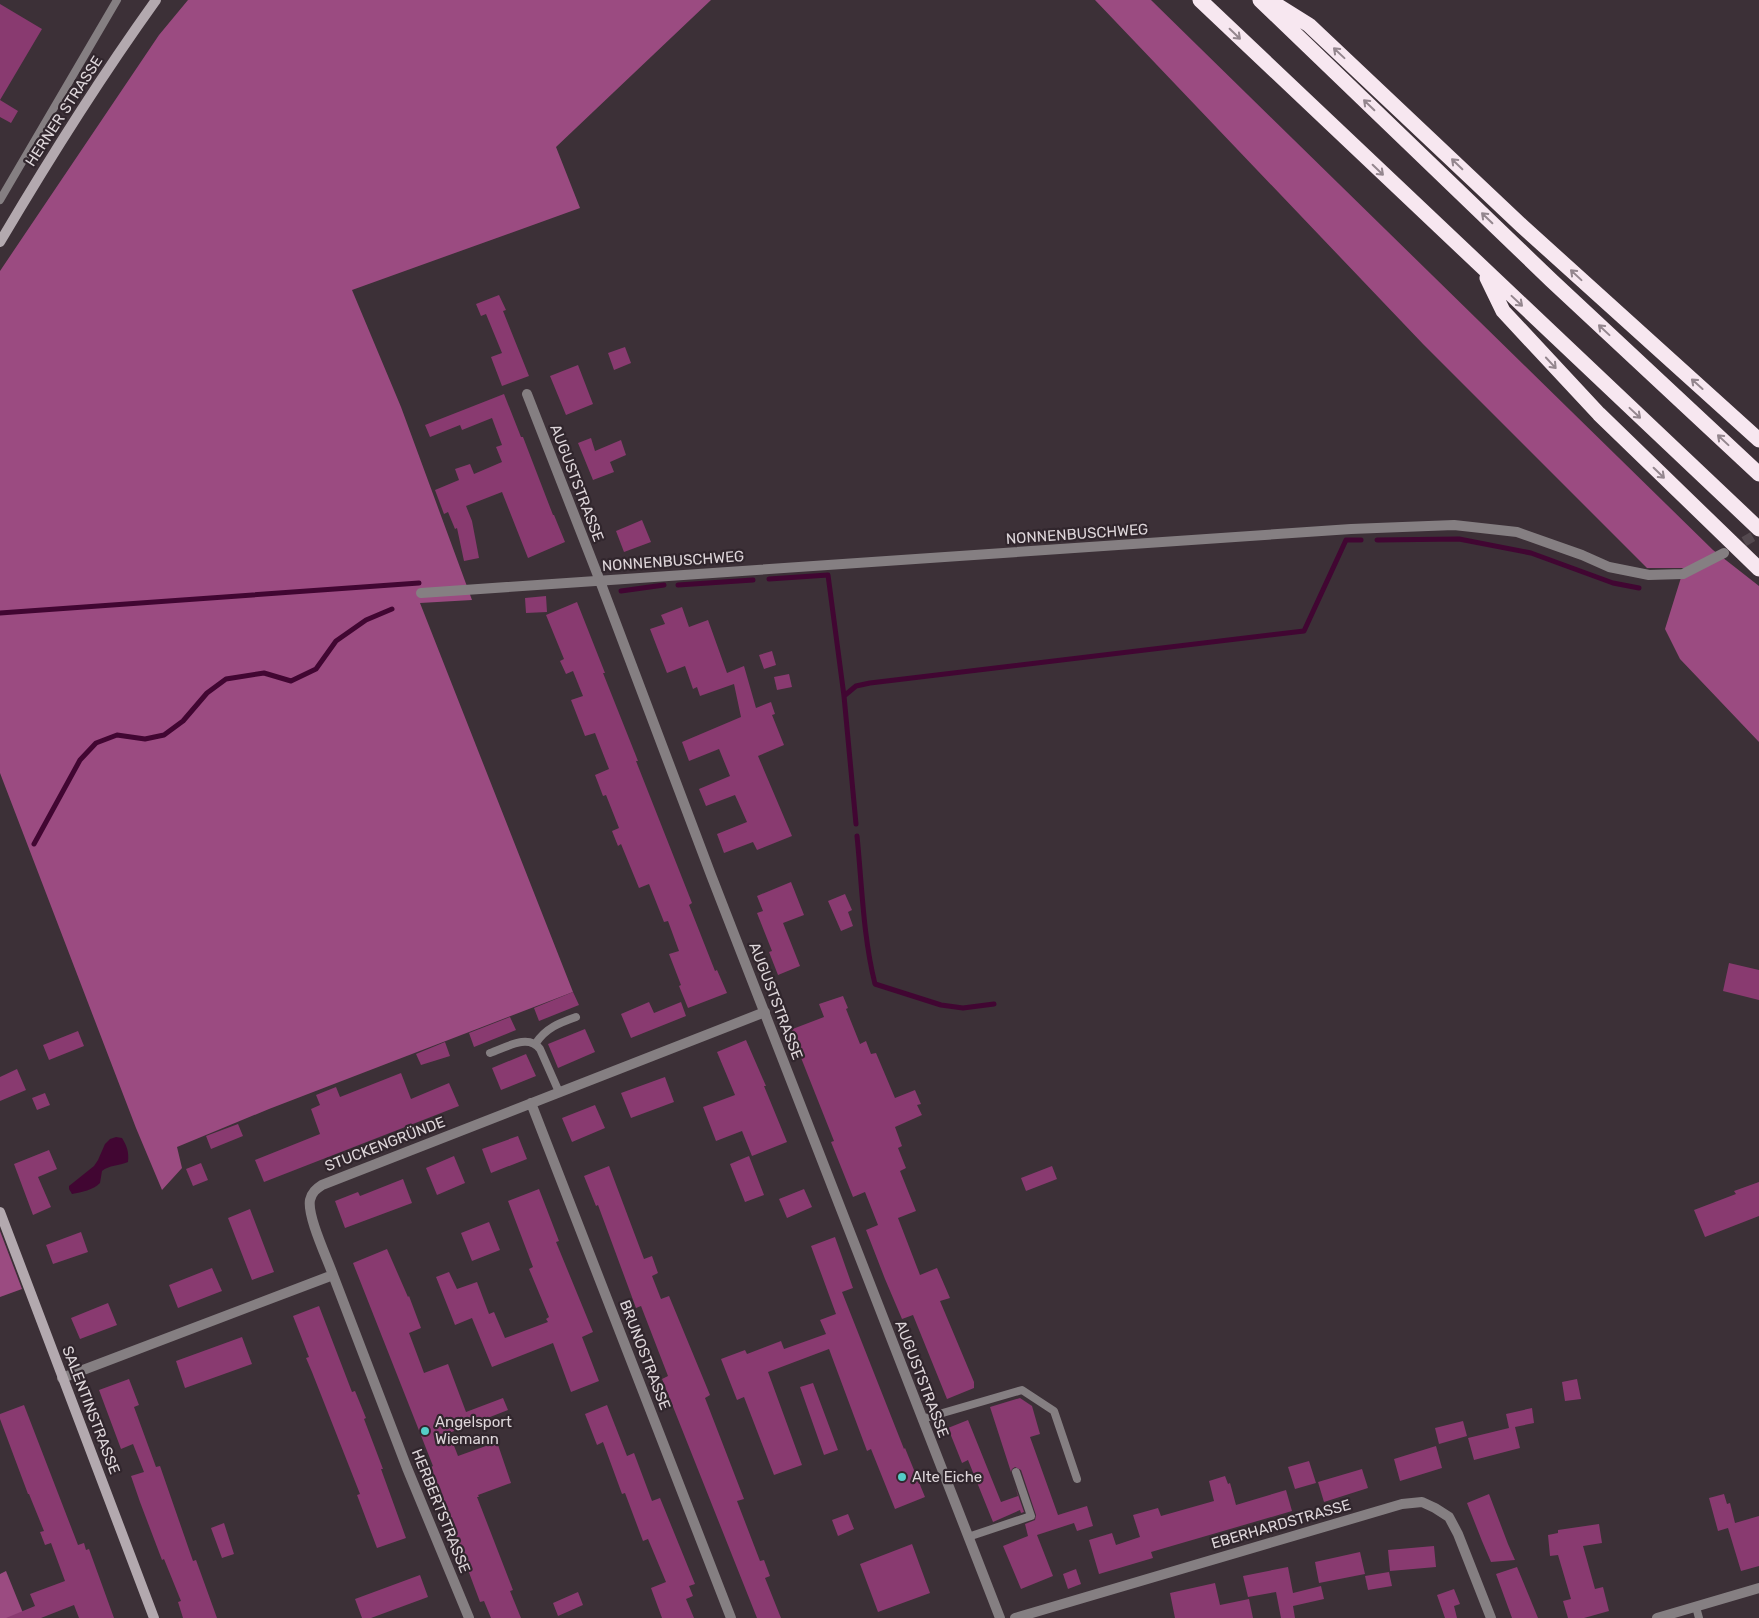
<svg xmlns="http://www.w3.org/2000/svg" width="1759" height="1618" viewBox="0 0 1759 1618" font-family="Rubik,sans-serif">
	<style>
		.forest { fill: #9b4b81 }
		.water { fill: #410632 }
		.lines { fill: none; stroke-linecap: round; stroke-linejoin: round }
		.stream { stroke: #410632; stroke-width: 5 }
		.building { fill: #893a70 }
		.street-tunnel { stroke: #54494f; stroke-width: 10; stroke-dasharray: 10 5; stroke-linecap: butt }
		.lane { stroke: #857f82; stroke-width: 8 }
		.street { stroke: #857f82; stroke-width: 10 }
		.secondary { stroke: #b3a9af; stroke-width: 10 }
		.highway { stroke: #f7e7f0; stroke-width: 15 }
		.oneway { stroke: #94868e }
		.poi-dot { fill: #54cdc8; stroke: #31262d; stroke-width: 2 }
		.labels { text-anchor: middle; stroke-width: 4.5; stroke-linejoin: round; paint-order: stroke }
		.street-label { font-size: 15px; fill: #ddd5d9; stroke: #31262d }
		.poi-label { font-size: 15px; fill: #ddd5d9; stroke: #31262d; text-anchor: start }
	</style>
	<rect width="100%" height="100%" fill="#3c3037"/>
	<path class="forest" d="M188,0H711L556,147L580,208L352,290L401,407L472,600L420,603L573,992L269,1109L177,1147L182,1168L162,1190L136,1128L0,773V271L159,35Z
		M1095,0H1151L1713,550L1759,586V742L1680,659L1665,629L1684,568H1647L1423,344Z
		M0,1231L22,1289L0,1297Z
		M6,1571L25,1618H0V1574Z"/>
	<path class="water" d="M116,1137L122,1138C127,1146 129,1152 128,1162C119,1166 109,1165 102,1171L100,1183C93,1190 82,1192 72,1194L69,1189V1186L94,1166L98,1160L105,1144L110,1139Z"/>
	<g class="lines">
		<path class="stream" d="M1377,540L1459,539L1531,553L1613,583L1639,588
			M769,579L828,575L844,696L856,824
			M678,585L753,580
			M621,591L664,585
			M0,613L419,583
			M844,696L856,686L870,683L1304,631L1346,540H1361
			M857,836C862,885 863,936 875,984L941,1005L963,1008L994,1004
			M34,844L80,760L96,743L117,735L145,739L164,735L183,721L207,693L226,679L264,673L291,681L316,669L336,641L366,620L392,609"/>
	</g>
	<path class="building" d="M0,4L42,29L0,100L18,111L11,123L0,117Z
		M499,295L506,310L503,311L529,376L502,386L491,357L502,353L486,314L481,316L476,304Z
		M625,347L631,363L614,370L608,353Z
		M578,365L593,404L566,415L550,376Z
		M504,394L521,437H523L553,515H554L565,542L528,558L502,492L466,506L472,521L479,558L464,561L457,528L455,529L448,512L444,514L435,490L459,480L455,469L470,464L474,474L502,462L496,447L502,445L492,418L462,430L460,425L430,437L425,425Z
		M591,438L595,451L621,440L626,455L610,462L614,472L593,480L578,443Z
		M642,520L651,542L624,552L616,531Z
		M546,596L547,612L526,613L525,598Z
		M577,602L605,673H603L638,761H636L692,903L689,905L715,971L717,970L727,993L688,1008L679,986L681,985L669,954L679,951L668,921L664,922L649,884L639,888L621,844L618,846L612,831L619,828L606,795L603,796L595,775L609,769L595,733L585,736L571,700L583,696L573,671L566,674L560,661L564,659L546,615Z
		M682,607L689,627L708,620L727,673L744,666L756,708L771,702L775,714L772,715L784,745L758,756L792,836L757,850L753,842L724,853L717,834L747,822L735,795L706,806L699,789L730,776L719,749L689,761L682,742L741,717L734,684L700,696L697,687L693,689L685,666L667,673L650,629L665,624L661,615Z
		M772,651L776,665L764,669L759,655Z
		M789,674L792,687L777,690L774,677Z
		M791,882L804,915L783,923L800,966L778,975L769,952L772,951L757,913L763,911L757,896Z
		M845,894L852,910L848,912L853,926L841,931L828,901Z
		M1729,963L1759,970V1000L1723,991Z
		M573,992L579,1005L539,1021L534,1008Z
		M843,996L848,1008L846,1009L860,1044L866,1041L871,1054L876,1053L895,1098L915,1090L921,1104L917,1105L922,1115L895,1127L902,1146L898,1148L906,1168L900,1171L916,1211L898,1218L920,1275L937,1268L950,1298L940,1301L974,1382V1388L947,1399L913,1315L902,1319L885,1279L866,1230L878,1225L865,1192L853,1197L831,1142L834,1141L790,1030L824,1017L819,1004Z
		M649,1002L654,1013L681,1002L686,1016L631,1038L621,1014Z
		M510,1017L516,1030L474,1047L469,1033Z
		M585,1029L595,1052L558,1068L548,1044Z
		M78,1031L84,1046L49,1060L43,1045Z
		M746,1040L766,1086H764L787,1142L752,1156L742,1131L716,1141L703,1107L735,1095L717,1052Z
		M445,1042L450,1056L421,1065L416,1054Z
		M526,1054L536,1076L501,1090L492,1068Z
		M17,1069L26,1090L0,1101V1077Z
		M401,1073L411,1099L449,1083L459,1106L264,1182L255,1160L320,1134L311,1109L320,1105L316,1095L336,1087L340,1097Z
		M665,1077L674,1102L631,1118L621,1093Z
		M45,1093L50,1105L37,1110L32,1098Z
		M595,1105L605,1128L572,1142L562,1118Z
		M238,1124L243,1136L211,1149L206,1136Z
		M518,1136L527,1159L491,1173L482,1149Z
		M49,1150L57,1169L38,1177L51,1207L33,1215L14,1164Z
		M454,1156L465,1183L437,1195L426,1168Z
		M749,1156L764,1195L745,1202L730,1164Z
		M201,1163L208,1180L193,1186L186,1169Z
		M609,1166L644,1259L652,1256L658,1273L652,1276L661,1299L669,1296L710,1395L705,1398L744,1499L737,1501L760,1561L764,1560L770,1576L765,1578L781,1618H757L662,1379L668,1376L641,1306L636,1308L598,1205L596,1206L584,1176Z
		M1052,1166L1057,1179L1026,1191L1021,1178Z
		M403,1179L412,1203L345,1228L335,1201L358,1192L360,1196Z
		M1759,1182V1216L1705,1237L1694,1210L1736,1194L1734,1191Z
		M539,1189L559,1241L556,1242L593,1332L582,1337L599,1381L571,1392L553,1343L492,1367L472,1318L455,1325L436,1277L449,1272L457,1289L477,1282L489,1314L494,1312L505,1338L548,1322L546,1319L549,1317L529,1269L533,1267L508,1201Z
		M804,1189L812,1207L787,1218L779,1199Z
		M250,1209L274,1272L252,1280L228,1218Z
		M489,1222L500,1250L472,1261L461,1233Z
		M81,1232L88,1252L53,1264L46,1245Z
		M835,1237L853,1288L842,1292L904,1449L905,1448L925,1497L895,1509L871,1449L867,1451L829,1349L768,1372L802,1465L774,1475L744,1397L737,1400L721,1359L745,1350L747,1354L781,1341L784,1349L826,1334L820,1320L836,1314L811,1246Z
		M387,1249L408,1297L409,1296L421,1328L409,1333L424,1373L448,1364L466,1412L503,1398L508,1410L449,1433L458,1456L497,1442L511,1483L478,1495L479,1497H477L513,1590L510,1591L521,1618H491L484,1601L480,1602L452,1527L454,1526L431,1467L433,1466L353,1263Z
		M212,1268L222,1291L178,1308L169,1285Z
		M108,1303L117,1325L80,1339L71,1318Z
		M319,1306L352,1392L355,1391L366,1418L364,1419L383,1469H381L406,1538L377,1548L357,1495L360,1494L312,1372L306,1358L309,1357L293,1316Z
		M242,1337L252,1364L185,1388L176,1361Z
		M129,1379L139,1405L134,1407L156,1467L160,1466L193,1561L196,1560L217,1618H183L178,1602L181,1601L164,1559L162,1560L140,1502L131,1476L144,1472L133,1444L121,1449L99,1390Z
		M1577,1379L1581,1399L1565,1401L1562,1382Z
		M813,1383L838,1450L824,1455L800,1387Z
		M1020,1398L1032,1406L1040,1434L1030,1437L1058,1515L1087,1506L1093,1526L1077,1531L1074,1523L1037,1535L1053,1576L1021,1589L1003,1546L1028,1536L1025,1524L1035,1520L1036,1515L1021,1470L1015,1467L1012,1469L1011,1472L990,1407Z
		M24,1405L78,1545L84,1543L86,1550L89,1549L114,1618H79L74,1605L41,1618H6L35,1606L30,1594L65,1581L51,1543L45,1545L40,1532L44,1531L29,1494H28L0,1419V1414Z
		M607,1405L627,1456L634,1453L652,1501L660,1498L695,1584L689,1586L693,1596L686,1599L694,1618H662L651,1588L666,1582L648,1539L643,1541L625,1493L622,1494L603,1442L597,1445L585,1414Z
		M1532,1408L1534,1423L1515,1427L1520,1448L1474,1460L1468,1438L1509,1428L1506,1414Z
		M968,1420L1001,1502L1018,1496L1015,1486L1024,1512L1021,1513L1020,1510L993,1522L968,1460L962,1463L948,1428Z
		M1463,1421L1467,1436L1439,1444L1435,1428Z
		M1436,1446L1442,1468L1400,1481L1394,1459Z
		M1309,1461L1316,1483L1295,1489L1288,1467Z
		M1362,1469L1368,1488L1324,1502L1318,1482Z
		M1225,1476L1228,1484L1230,1483L1236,1505L1286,1490L1292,1511L1151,1552L1153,1558L1099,1574L1089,1540L1112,1533L1116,1545L1140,1537L1133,1515L1158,1508L1161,1516L1214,1501L1209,1481Z
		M1489,1494L1508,1544L1515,1560L1491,1562L1482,1541L1467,1503Z
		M1724,1494L1727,1504L1730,1503L1735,1523L1759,1516V1566L1741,1571L1728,1528L1718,1531L1709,1498Z
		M848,1514L854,1529L838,1536L832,1520Z
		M224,1523L234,1554L222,1558L211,1528Z
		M1599,1524L1602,1543L1583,1546L1595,1589L1603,1587L1609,1611L1584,1618H1568L1563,1601L1571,1599L1558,1555L1550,1556L1548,1535L1558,1533V1530Z
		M912,1544L930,1593L878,1612L860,1564Z
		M1434,1546L1436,1567L1390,1571L1388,1550Z
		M1360,1552L1365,1574L1319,1583L1315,1562Z
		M1288,1567L1293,1593L1321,1586L1324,1599L1293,1606L1295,1618H1281L1276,1592L1248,1597L1243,1576Z
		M1517,1567L1529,1596L1538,1618H1512L1496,1574Z
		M1076,1569L1081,1584L1068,1589L1063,1574Z
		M1389,1572L1392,1586L1368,1590L1365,1576Z
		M420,1575L428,1597L371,1618H362L355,1599Z
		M1215,1583L1220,1605L1249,1599L1253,1618H1175L1170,1593Z
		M1454,1589L1460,1604L1454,1606L1457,1618H1445L1437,1595Z
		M578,1592L583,1605L558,1616L553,1603Z"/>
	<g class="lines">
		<path class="street-tunnel" d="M1731,549L1759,533"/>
		<path class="lane" d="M0,200L117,0
			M536,1043C546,1028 559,1023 576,1017
			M490,1053C505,1048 528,1033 540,1049L559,1092
			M922,1419L1022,1390L1054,1411L1077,1479
			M968,1537L1031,1516L1016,1472
			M1696,1607L1699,1618"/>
		<path class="street" d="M527,394L600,581L711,875L1000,1618
			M421,593L1351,529L1454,525L1517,532L1582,555L1609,567L1649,575L1683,574L1724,553
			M531,1103L731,1618
			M333,1275L407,1468L469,1618
			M62,1378L333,1275C327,1258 307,1216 310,1200C312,1192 316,1189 322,1185L765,1012
			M1015,1618L1402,1504L1422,1502L1435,1508L1449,1517L1458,1534L1491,1618
			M1657,1618L1759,1588"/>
		<path class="secondary" d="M0,242C49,159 100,78 156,0
			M0,1212L154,1618"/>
		<path class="highway" d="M1200,0L1759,529
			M1260,0L1551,280L1759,474
			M1272,2L1309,25L1522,226L1759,440
			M1487,278L1503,311L1599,414L1759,569"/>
	</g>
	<defs><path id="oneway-shaft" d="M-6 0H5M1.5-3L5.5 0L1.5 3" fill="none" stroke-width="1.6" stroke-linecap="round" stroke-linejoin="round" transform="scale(1.25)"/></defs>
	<g class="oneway">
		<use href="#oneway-shaft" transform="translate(1235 34) rotate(44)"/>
		<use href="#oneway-shaft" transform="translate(1339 53) rotate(-137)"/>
		<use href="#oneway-shaft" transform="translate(1369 105) rotate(-136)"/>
		<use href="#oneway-shaft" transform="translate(1457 164) rotate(-136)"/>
		<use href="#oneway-shaft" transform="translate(1378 170) rotate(44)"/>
		<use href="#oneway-shaft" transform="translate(1487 218) rotate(-136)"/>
		<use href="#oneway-shaft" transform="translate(1576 275) rotate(-137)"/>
		<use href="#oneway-shaft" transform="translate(1517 301) rotate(43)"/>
		<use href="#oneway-shaft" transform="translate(1604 330) rotate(-137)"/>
		<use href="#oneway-shaft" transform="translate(1551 363) rotate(47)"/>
		<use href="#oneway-shaft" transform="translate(1697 384) rotate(-138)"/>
		<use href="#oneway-shaft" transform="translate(1635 413) rotate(43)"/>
		<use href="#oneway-shaft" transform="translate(1723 440) rotate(-137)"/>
		<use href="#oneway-shaft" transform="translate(1659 473) rotate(44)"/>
	</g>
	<g class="poi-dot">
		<circle cx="425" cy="1431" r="5"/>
		<circle cx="902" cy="1477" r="5"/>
	</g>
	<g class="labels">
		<g class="street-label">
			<text transform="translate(64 111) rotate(-57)" y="5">HERNER STRASSE</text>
			<text transform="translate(577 483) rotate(69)" y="5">AUGUSTSTRASSE</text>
			<text transform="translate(1077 534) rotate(-4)" y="5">NONNENBUSCHWEG</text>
			<text transform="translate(673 561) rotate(-4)" y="5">NONNENBUSCHWEG</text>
			<text transform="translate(776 1001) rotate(69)" y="5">AUGUSTSTRASSE</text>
			<text transform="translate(385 1144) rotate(-21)" y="5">STUCKENGRÜNDE</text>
			<text transform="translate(645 1355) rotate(69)" y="5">BRUNOSTRASSE</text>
			<text transform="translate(922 1379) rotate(69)" y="5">AUGUSTSTRASSE</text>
			<text transform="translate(91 1410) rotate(69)" y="5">SALENTINSTRASSE</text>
			<text transform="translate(441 1511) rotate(68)" y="5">HERBERTSTRASSE</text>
			<text transform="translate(1281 1524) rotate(-16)" y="5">EBERHARDSTRASSE</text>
		</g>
		<g class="poi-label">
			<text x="435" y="1427">Angelsport<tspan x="435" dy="17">Wiemann</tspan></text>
			<text x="912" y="1482">Alte Eiche</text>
		</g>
	</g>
</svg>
